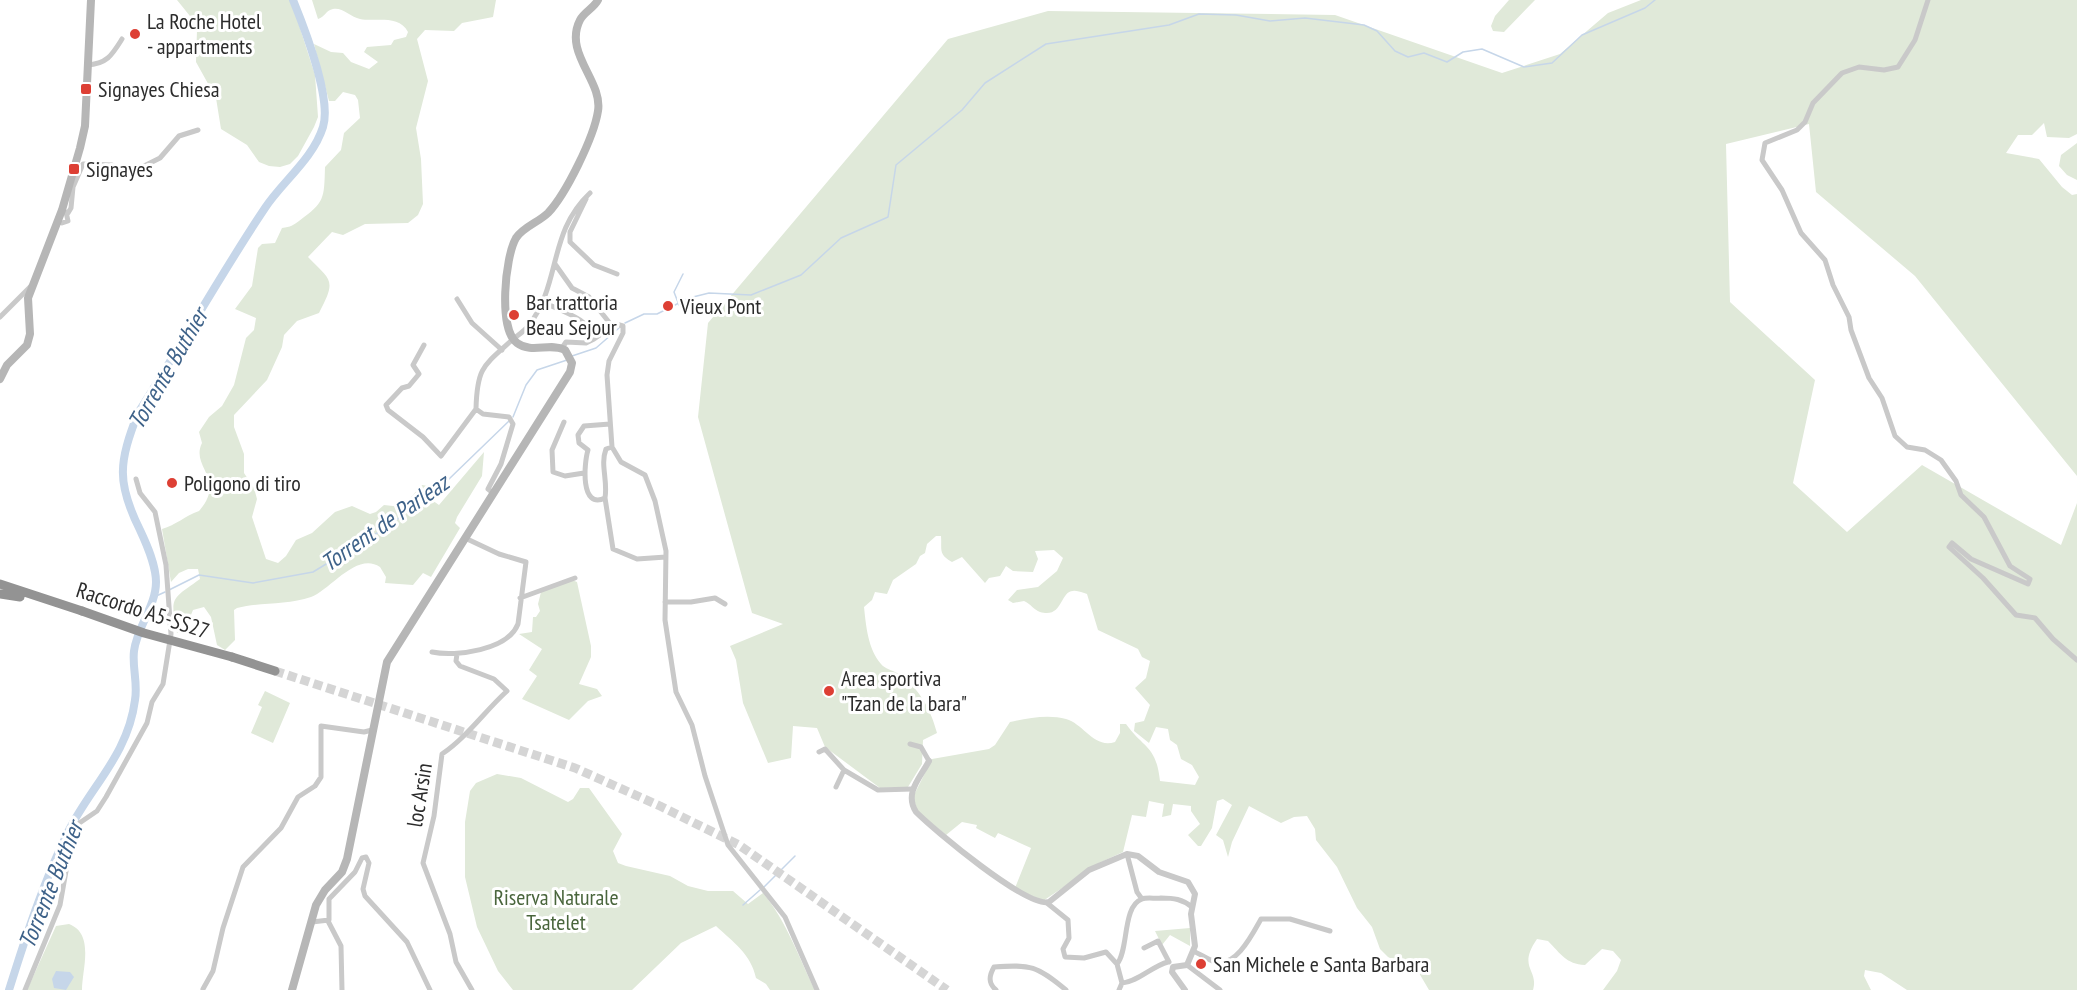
<svg xmlns="http://www.w3.org/2000/svg" width="2077" height="990" viewBox="0 0 2077 990" font-family="'PT Sans Narrow',sans-serif">
	<style>
		.green { fill: #e0e9d9 }
		.water { fill: #c6d6e9 }
		.lines { fill: none; stroke-linecap: round; stroke-linejoin: round }
		.stream { stroke: #c6d6e9; stroke-width: 1.5 }
		.river { stroke: #c6d6e9; stroke-width: 8 }
		.motorway-tunnel { stroke: #d5d5d5; stroke-width: 9; stroke-dasharray: 9 4.5; stroke-linecap: butt }
		.minor { stroke: #c9c9c9; stroke-width: 5 }
		.tertiary { stroke: #c9c9c9; stroke-width: 6 }
		.secondary { stroke: #b6b6b6; stroke-width: 8 }
		.motorway { stroke: #939393; stroke-width: 9 }
		.motorway-bridge { stroke: #939393; stroke-width: 9 }
		.poi-dot { fill: #dd3f34; stroke: #fff; stroke-width: 2 }
		.labels { text-anchor: middle; stroke-width: 6; stroke-linejoin: round; paint-order: stroke }
		.poi-label { font-size: 22px; fill: #2c2c2c; stroke: #fff; text-anchor: start }
		.street-label { font-size: 22px; fill: #2c2c2c; stroke: #fff }
		.park-label { font-size: 22px; fill: #49653c; stroke: #fff }
		.water-label { font-size: 24px; font-style: italic; fill: #3e6289; stroke: #fff }
	</style>
	<rect width="100%" height="100%" fill="#fff"/>
	<path class="green" d="M177,0H291L315,75L318,117L314,127L298,156L290,164L280,167L269,166L259,162L247,145L221,129L216,98L196,62L197,30L194,21Z
		M312,0H496L493,17L462,23L454,31L425,30L417,39L428,81L416,128L421,159L423,204L418,215L408,223L365,224L343,235L332,232L308,257C331,281 337,279 319,313L297,321L284,335L282,347L267,380L234,415V427L244,454V473L254,488L257,499L252,517L266,559L278,563L286,556L296,540L312,533L335,512L352,506L370,514L376,512L384,505L402,507L422,485L428,486L429,498L439,505L484,452L482,476L457,517L455,523L460,528L431,577L423,573L413,585L385,583L386,577L380,567C357,551 330,590 311,597C288,605 261,602 237,608L234,610L235,640L225,650L217,645L211,617L204,607L193,610L186,627L177,633C170,596 171,600 200,579L198,569H188L179,573L171,582L162,529C176,525 185,516 199,511C227,479 190,467 202,443L199,432L209,417L222,406L234,385L246,338L254,330L256,318L235,309L252,286L258,248L262,244L275,243L282,228C291,227 293,225 299,221C325,202 324,199 325,167L341,150L344,133L360,118L358,100L355,95L343,92L335,101H329L314,44L331,52L343,53L351,62L369,69L378,62L364,52L367,47L391,45L394,40L406,37L408,32C399,14 375,22 360,19C351,17 342,7 333,9C326,10 325,17 318,19Z
		M1509,0H1535L1504,32L1493,31L1491,26L1495,16Z
		M1641,0H2077V134L2069,138L2047,137L2044,123L2032,135H2018L2006,153L2039,159L2062,187L2072,195L2077,194V476L1915,276L1816,192L1809,124L1726,144L1730,302L1815,380L1793,483L1847,532L1922,465L2061,545L2077,503V990H1907L1881,973L1865,970L1864,976L1871,990H1603L1617,971L1621,960L1613,951L1602,949L1585,965C1566,964 1561,954 1548,941L1537,939C1517,968 1539,969 1533,990H1429L1419,973L1388,957L1380,949L1372,927L1357,908L1337,867L1316,840L1315,829L1307,816L1294,817L1281,823L1249,806L1232,842L1228,857L1223,840L1216,835L1232,805L1223,799L1217,801L1212,828L1201,846H1198L1188,835L1200,824L1191,811V806L1173,804L1171,815L1162,817L1164,804L1149,801L1146,817L1132,815L1123,852L1099,863L1043,901L1015,888L1031,848L998,833L995,838L976,828L977,825L962,822L946,835L918,812L913,797L932,759L989,749L995,745L1010,722C1027,718 1049,714 1066,719C1084,724 1094,749 1115,742L1120,733V724H1126C1144,749 1156,745 1160,781L1195,785L1199,777L1192,765L1181,759L1177,745L1170,740L1168,729L1156,727L1149,743L1134,731L1135,723L1144,721L1150,705L1135,688L1146,678L1150,661L1142,657L1138,649L1098,630L1087,594C1083,593 1077,590 1073,591C1060,591 1063,619 1040,612C1034,610 1031,604 1024,601L1013,603L1008,600L1017,590L1038,587L1057,571L1063,558L1054,550L1035,551L1038,559L1033,572L1013,571L1006,566L1000,576L989,578L985,583L962,557L952,562C938,554 942,550 941,536H936L927,544L925,553L920,556L916,564L893,580L887,594L875,592L872,600L864,607C866,626 868,649 881,664C885,669 892,670 897,673C919,687 931,710 937,733L923,740L922,764L908,787L880,788L825,747L817,728L793,726L791,758L768,763L743,703L736,660L730,646L783,624L752,613L698,417L708,323L948,39L1048,11L1335,15L1502,73L1560,54L1608,13Z
		M2077,143V180L2067,175L2059,166L2061,155Z
		M572,580L577,582L591,646V657L579,684L597,689L602,696L588,701L569,720L522,699L537,676L529,670L542,649L519,634L532,632L533,617H536L540,611L538,604L541,592Z
		M265,691L290,703L273,743L251,733L262,707L258,705Z
		M497,774L521,778L568,802L573,799L580,788H589L622,834L613,851L618,863L626,866L670,876L688,886L708,891H733L748,904L763,893C787,922 798,956 815,990H770L766,984L756,978C751,954 733,942 716,926L681,943L632,990H513L498,971L477,927L465,877V822L470,791L476,783Z
		M69,924C95,934 82,969 82,990H27L56,926Z
		M1190,928V946L1170,935L1162,945L1155,931Z"/>
	<path class="water" d="M56,971L70,972L74,977L66,990L54,988L52,979Z"/>
	<g class="lines">
		<path class="stream" d="M683,274L674,292L679,305L697,306
			M625,323L644,314H657L689,298L709,293L751,295L801,275L841,238L888,217L896,165L962,110L985,83L1046,44L1169,25L1199,14L1236,15L1270,21L1305,18L1364,25L1377,31L1395,51L1408,57L1424,53L1447,62L1463,52L1482,49L1524,67L1552,63L1582,35L1645,8L1655,0
			M572,356L596,348L619,328
			M513,417L526,385L537,370L567,360
			M169,590L199,575L253,583L313,572L387,527L449,479L509,421
			M154,597L165,592
			M764,887L795,856
			M743,905L760,890"/>
		<path class="river" d="M9,990C25,939 44,880 68,832C91,786 128,755 135,700C138,683 132,667 134,651C137,627 156,606 156,582C156,565 147,545 140,530C116,482 119,462 138,413C181,346 220,275 265,208C282,182 313,159 323,127C332,99 304,27 293,0"/>
		<path class="motorway-tunnel" d="M275,671L575,768L660,806L739,845L947,990"/>
		<path class="minor" d="M1928,0L1915,40L1898,67L1884,70L1859,67L1842,73L1813,103L1805,122L1797,130L1765,143L1762,160L1782,190L1801,233L1825,260L1833,285L1849,317L1851,330L1869,378L1882,398L1895,436L1907,447L1925,450L1941,460L1956,481L1961,495L1984,517L2010,566L2030,579L2028,584L1971,559L1952,543L1949,547L1983,578L2016,615L2035,618L2053,639L2077,660
			M87,65C107,64 112,55 122,39
			M586,199L570,232V242L594,265L617,274
			M68,213L71,208L73,187L83,164L112,165L132,172L160,158L179,136L198,130
			M57,221L62,223L68,221L66,212
			M555,264L572,288L589,297L612,326
			M457,299L472,323L502,350
			M541,301C557,310 591,318 594,339L586,343L566,342L562,348
			M0,317L31,286
			M594,339L616,324L623,326V333L609,361L607,375L612,447L621,462L645,475L655,501L666,551L665,620L676,692L692,725L705,776L728,845L785,917L817,990
			M424,345L413,365L419,374L409,386L402,388L386,405L388,410L423,437L441,456L476,409
			M564,422L552,450L553,472L565,476L584,473
			M610,424L584,426L578,435L579,443L588,450C584,463 580,510 605,498C608,480 600,465 606,449L612,447
			M493,493L488,489L501,464L513,424L509,417L483,414L476,409C477,368 483,366 512,340C518,335 525,331 529,325C561,284 548,232 590,193
			M605,498L613,549L637,559L666,557
			M520,598L575,578
			M665,602H691L715,598L725,604
			M432,652C456,657 508,650 518,624L526,562L499,554L465,538
			M457,654L456,661L460,666L494,679L507,691C484,712 467,737 442,754L434,816L423,863L450,934L456,962L472,990
			M910,744L921,747L929,761
			M819,752L825,749L844,770L878,790L912,789
			M836,787L844,770
			M1127,854L1137,892L1142,899
			M1047,903L1068,920L1069,938L1063,949L1065,957L1084,958L1106,952L1117,964L1122,983L1119,990
			M328,921L341,946L342,990
			M312,922L329,920V899L355,872L362,858L366,857L369,863L363,889L365,896L407,942L430,990
			M1144,948L1158,941L1169,962
			M1193,951C1200,954 1207,959 1215,962C1236,968 1253,933 1261,919H1290L1330,931
			M1117,964C1129,950 1122,906 1142,899C1147,897 1156,899 1161,898C1174,898 1182,899 1192,907
			M1187,965L1220,990
			M1122,983C1138,982 1152,966 1168,962
			M203,989L213,971L223,928L243,867L281,828L298,797L315,786L321,777V726L364,732L372,730
			M25,990L60,905L72,837L78,824L97,811L106,797L147,723L152,702L163,684L171,634L166,565L155,512L140,493L136,479
			M996,990C988,983 989,976 994,967C1031,964 1037,966 1066,990"/>
		<path class="tertiary" d="M929,761C920,778 904,793 916,812C934,830 1027,908 1049,902L1089,870L1127,854L1138,856L1159,872L1188,882L1195,894L1191,914L1195,946L1187,965L1173,967L1172,972L1185,990"/>
		<path class="secondary" d="M0,379L7,365L27,345L30,334L28,298L62,210L80,148L85,126L91,0
			M292,990L316,905L325,890L342,872L347,859L387,662L570,372L572,363L565,350C550,342 532,354 517,343C498,329 505,257 516,238C523,227 539,222 548,213C566,194 594,137 598,111C603,81 563,53 580,20C584,12 594,8 598,0"/>
		<path class="motorway" d="M0,584L82,611
			M0,594L20,597
			M232,657L275,671"/>
		<path class="motorway-bridge" d="M82,611L144,633L232,657"/>
	</g>
	<g class="poi-dot">
		<circle cx="135" cy="34" r="6"/>
		<rect x="80" y="83" width="12" height="12" rx="3"/>
		<rect x="68" y="163" width="12" height="12" rx="3"/>
		<circle cx="668" cy="306" r="6"/>
		<circle cx="514" cy="315" r="6"/>
		<circle cx="172" cy="483" r="6"/>
		<circle cx="829" cy="691" r="6"/>
		<circle cx="1201" cy="964" r="6"/>
	</g>
	<g class="labels">
		<g class="poi-label">
			<text x="147" y="29">La Roche Hotel<tspan x="147" dy="25">- appartments</tspan></text>
			<text x="98" y="97">Signayes Chiesa</text>
			<text x="86" y="177">Signayes</text>
			<text x="526" y="310">Bar trattoria<tspan x="526" dy="25">Beau Sejour</tspan></text>
			<text x="680" y="314">Vieux Pont</text>
			<text x="184" y="491">Poligono di tiro</text>
			<text x="841" y="686">Area sportiva<tspan x="841" dy="25">"Tzan de la bara"</tspan></text>
			<text x="1213" y="972">San Michele e Santa Barbara</text>
		</g>
		<g class="street-label">
			<text transform="translate(143 610) rotate(18)" y="8">Raccordo A5-SS27</text>
			<text transform="translate(419 795) rotate(-81)" y="8">loc Arsin</text>
		</g>
		<g class="park-label">
			<text x="556" y="905">Riserva Naturale<tspan x="556" dy="25">Tsatelet</tspan></text>
		</g>
		<g class="water-label">
			<text transform="translate(168 369) rotate(-60)" y="8">Torrente Buthier</text>
			<text transform="translate(385 523) rotate(-35)" y="8">Torrent de Parleaz</text>
			<text transform="translate(51 885) rotate(-68)" y="8">Torrente Buthier</text>
		</g>
	</g>
</svg>
